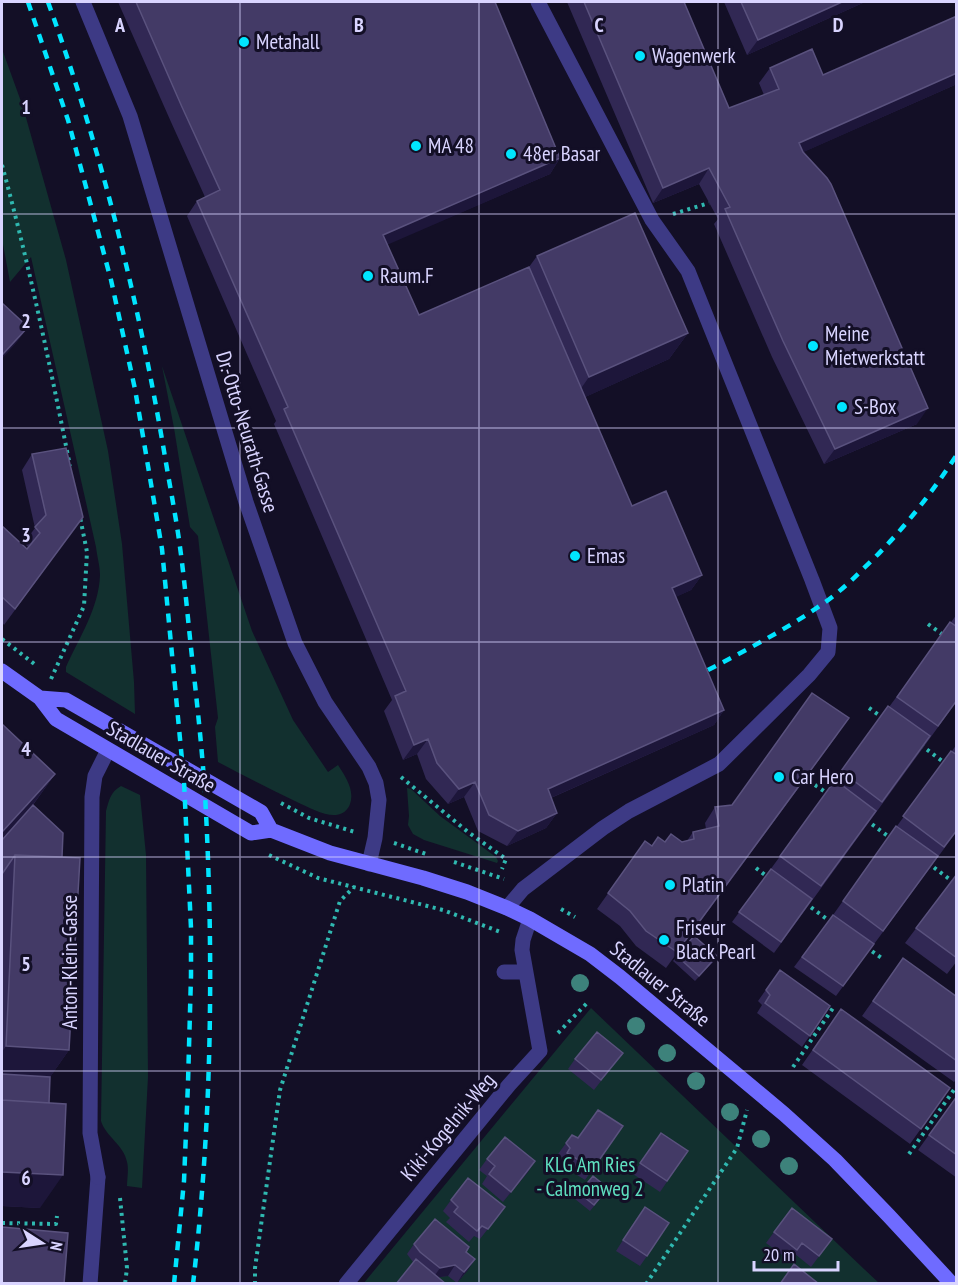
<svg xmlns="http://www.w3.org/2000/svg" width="958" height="1285" viewBox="0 0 958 1285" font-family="'PT Sans Narrow',sans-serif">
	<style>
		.green { fill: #12302f }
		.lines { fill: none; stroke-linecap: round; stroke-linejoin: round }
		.path { stroke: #2fb8b0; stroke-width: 4; stroke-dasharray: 3 4.5; stroke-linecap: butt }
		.lane { stroke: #3d3a85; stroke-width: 15 }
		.street { stroke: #3d3a85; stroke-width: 15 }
		.secondary { stroke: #6f6bff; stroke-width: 15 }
		.rail { stroke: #00e5ff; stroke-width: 4.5; stroke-dasharray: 9 8; stroke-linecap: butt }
		.tree { fill: #3d827b }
		.wall { fill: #312854 }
		.shaded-wall { fill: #1d163a }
		.building { fill: #433a66; stroke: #5a527e; stroke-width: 1.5 }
		.grid { fill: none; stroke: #d9d4ff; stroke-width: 1.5; stroke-opacity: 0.55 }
		.poi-dot { fill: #00e5ff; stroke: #130f26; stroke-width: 2 }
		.labels { text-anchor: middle; stroke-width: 6; stroke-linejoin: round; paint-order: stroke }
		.poi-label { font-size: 21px; fill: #d9d4ff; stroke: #130f26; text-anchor: start }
		.street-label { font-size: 21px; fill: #d9d4ff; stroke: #130f26 }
		.park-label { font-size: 21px; fill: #5fe0c0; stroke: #130f26 }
		.grid-label { font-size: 20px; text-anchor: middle; font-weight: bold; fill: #d9d4ff; stroke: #130f26; stroke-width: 6; stroke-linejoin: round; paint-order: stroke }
	</style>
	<rect width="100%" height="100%" fill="#130f26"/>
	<path class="green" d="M2,49L23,107L66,260L108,451L122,544L134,682L135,714L66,672V667C79,638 99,608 100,575C100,566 97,556 96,547L31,257L10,282L2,239Z
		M162,366L252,631L293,720L328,772L338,765C345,776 355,790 350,804C348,810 343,814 336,815C324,816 308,807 297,802C270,789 244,776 218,762L215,727L218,718L198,536L190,527L174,428Z
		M121,786L140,795L146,855L148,1077L142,1188L127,1186C127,1179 129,1169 127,1162C124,1145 106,1137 101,1121L106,811C109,801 110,792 121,786Z
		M407,788L411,789L440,816L496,857L498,861L497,863L424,840L413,834L408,825L409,816Z
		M591,1008L864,1269L879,1283L363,1284Z"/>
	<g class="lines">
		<path class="path" d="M2,165C29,264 50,365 70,466
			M673,214L709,203
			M928,624L946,637
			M2,639L37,666
			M51,679L84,606L87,552L80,517
			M869,708L883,718
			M921,745L946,764
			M401,777L468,832L506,859L502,869
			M815,785L828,794
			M281,803L309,818L355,832
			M866,820L892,839
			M394,843L426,854
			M269,855L318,878L443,910L503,933
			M454,862L504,879
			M928,863L956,884
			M756,868L769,878
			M805,903L831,922
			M561,909L575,917
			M866,947L883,959
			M558,1033L589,1001
			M793,1067L833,1008
			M909,1154L956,1087
			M120,1198L127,1268L125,1284
			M2,1223L56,1224L57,1216
			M255,1284V1268L280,1090L340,901L354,887
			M646,1284L737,1148L747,1110"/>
		<path class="lane" d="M507,908L523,889L603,828L629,811L719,764L809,675L828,652L830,628L812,580L688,271L652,220L538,2
			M504,972H526
			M90,1284L98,1177
			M346,1284L509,1085L540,1051L522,950L523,940L530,919"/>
		<path class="street" d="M83,2L130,116L246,502L295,643L325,702L369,767L376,783L379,800L375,838L369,864
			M98,1177L90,1133L92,797L95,776L108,750"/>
		<path class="secondary" d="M2,671L40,698L56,719L251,833L271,830L330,853L423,878L467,892L507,908L530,919L590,954L620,977L784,1114L835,1160L889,1216L952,1284
			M40,698L66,700L261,812L271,830"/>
		<path class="rail" d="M28,2L68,120L111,280L135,389L162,549L184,781L191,928V976L188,1083L184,1181L174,1284
			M48,2C101,149 139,302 165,457C170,487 176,517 180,547C185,584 188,621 192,657C197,703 202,748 205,794C214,957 212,1122 193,1284
			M693,678C736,655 781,633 821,605C836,595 850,582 863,569C899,535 929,497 956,456"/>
	</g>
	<g class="tree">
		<circle cx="580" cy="983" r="9"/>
		<circle cx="636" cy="1026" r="9"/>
		<circle cx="667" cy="1053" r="9"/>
		<circle cx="696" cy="1081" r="9"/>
		<circle cx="730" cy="1112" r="9"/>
		<circle cx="761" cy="1139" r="9"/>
		<circle cx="789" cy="1166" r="9"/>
	</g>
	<path class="wall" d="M118,2H495L560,158L550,174L387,244L419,315L529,267L537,256L688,333L669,359L585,397L632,506L702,575L691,590L675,597L724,710L714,725L551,798L557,813L546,828L507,846L478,831L464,797L448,804L426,779L417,754L403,760L384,711L392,700L274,424L276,421L187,216L197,201L205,197L171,122Z
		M567,2H684L729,108L764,95L759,83L770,68L823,75L957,84L803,152L917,424L824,464L772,357L714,224L718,219L699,184L653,203Z
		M724,2H865L747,55Z
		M32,454L83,517L4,625L2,622V526L27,549L28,547L24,543L35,528L22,470Z
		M957,614V701L774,953L732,922Z
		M2,724L55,774L33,805L62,857L69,1050L50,1077L40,1208L2,1206Z
		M838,734L666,968L636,946L620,926L597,909L645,841L652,846L665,842H682L687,841L693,832L706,829L705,823L715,807L732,805Z
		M957,744V831L836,996L794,967L833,915L896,826H897Z
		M957,874V961L947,974L905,943Z
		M677,956L713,962L695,981L673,961Z
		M903,958L957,997V1079L954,1082L862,1016Z
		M780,970L830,1006L802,1047L757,1013L762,1005L758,1001Z
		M841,1009L950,1088L910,1144L802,1065Z
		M575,1059L615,1063L594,1090L568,1069Z
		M957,1096V1178L918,1150Z
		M623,1126L585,1180L560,1164L563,1158L558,1154L572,1135L578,1138Z
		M661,1133L688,1151L660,1192L633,1174Z
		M487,1159L528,1172L503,1202L482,1184L487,1176L479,1170Z
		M579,1193L604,1194L590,1211L575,1199Z
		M451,1200L505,1207L480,1239L474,1236L469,1242L446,1222L450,1218L443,1211Z
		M637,1218L647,1256L640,1266L616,1251Z
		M774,1232L832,1239L811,1267L795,1254L790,1261L766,1243Z
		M414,1244L466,1252L468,1270L457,1283L448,1276L439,1277L413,1262L407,1254Z"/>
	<path class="shaded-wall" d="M842,2H865L747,55L758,40Z
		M957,73V84L788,159L799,143Z
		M560,158L550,174L373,251L383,235Z
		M709,168L699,184L653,203L663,188Z
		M28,327L17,342L2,359V355Z
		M688,333L669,359L570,404L589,377Z
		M928,408L917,424L824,464L835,449Z
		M702,575L691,590L661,604L672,588Z
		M724,710L714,725L537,804L548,789Z
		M428,739L417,754L403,760L414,745Z
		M55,774L29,810L2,841V832Z
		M475,782L464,797L448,804L459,789Z
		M557,813L546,828L507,846L518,831Z
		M6,1046L69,1050L46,1083L2,1080V1052Z
		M535,1161L528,1172L503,1202L511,1192Z
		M2,1172L63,1175L40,1208L2,1206Z
		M475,1259L468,1270L457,1283L464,1272Z
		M455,1265L448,1276L433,1278L440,1268Z"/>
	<path class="building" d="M136,2H495L560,158L383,235L419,315L529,267L632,506L666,491L702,575L672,588L724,710L548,789L557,813L518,831L489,815L475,782L459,789L437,763L428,739L414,745L395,696L406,691L284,409L288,407L197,201L220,190L182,107Z
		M584,2H684L729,108L779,89L770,68L812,49L823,75L957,16V73L799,143L803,152L827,178L831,184L928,408L835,449L783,341L725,209L730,207L709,168L663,188Z
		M741,2H842L758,40Z
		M635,213L688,333L589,377L537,256Z
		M2,303L28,327L2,355Z
		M66,448L83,517L15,609L2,597V526L27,549L40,533L35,527L46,515L32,454Z
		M950,622L957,627V700L938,726L897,697Z
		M812,693L849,718L677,952L646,931L630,911L608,893L645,841L652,846L658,837L665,842L671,834L682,842L694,839L693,832L719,826L715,807L732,805Z
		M888,706L930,736L882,802L841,771Z
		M2,724L55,774L2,832Z
		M951,751L957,755V830L944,847L903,816Z
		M835,780L876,811L821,886L780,856Z
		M33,805L63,833L62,857L15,855L2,874V840Z
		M896,826L938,856L883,931L843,901Z
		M15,855L80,858L69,1050L6,1046Z
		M771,869L812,899L781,942L739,912Z
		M957,874V958L916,928Z
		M833,915L874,944L843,986L802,957Z
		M694,936L717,956L699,976L677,956Z
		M903,958L957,997V1061L873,1001Z
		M780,970L830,1006L810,1036L765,1003L770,995L766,990Z
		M841,1009L950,1088L921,1129L813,1050Z
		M597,1032L623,1053L601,1080L575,1059Z
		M2,1074L50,1077L49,1103L2,1100Z
		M957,1096V1155L929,1135Z
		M2,1100L66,1104L63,1175L2,1172Z
		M598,1110L623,1126L593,1169L567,1153L570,1148L566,1143L572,1135L578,1138Z
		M661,1133L688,1151L667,1181L640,1163Z
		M505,1137L535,1161L511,1192L489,1174L495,1166L487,1159Z
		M593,1176L608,1188L594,1205L579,1193Z
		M468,1178L505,1207L488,1229L482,1226L477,1231L454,1212L458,1207L451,1200Z
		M645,1207L669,1223L647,1256L623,1240Z
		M792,1208L832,1239L819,1256L802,1243L797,1250L774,1232Z
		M435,1219L469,1247L466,1252L475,1259L464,1272L455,1265L440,1268L420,1252L414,1244Z
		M2,1227L68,1233L64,1284H2Z
		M416,1259L446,1284H396Z
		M794,1264L819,1284H780Z"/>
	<path class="grid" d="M240,2V1284M479,2V1284M718,2V1284M2,214H956M2,428H956M2,642H956M2,857H956M2,1071H956"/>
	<g class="poi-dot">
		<circle cx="244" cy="42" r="6"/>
		<circle cx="640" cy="56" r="6"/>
		<circle cx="416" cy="146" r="6"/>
		<circle cx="511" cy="154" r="6"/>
		<circle cx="368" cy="276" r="6"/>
		<circle cx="813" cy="346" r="6"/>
		<circle cx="842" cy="407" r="6"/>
		<circle cx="575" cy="556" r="6"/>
		<circle cx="779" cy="777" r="6"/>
		<circle cx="670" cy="885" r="6"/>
		<circle cx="664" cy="940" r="6"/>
	</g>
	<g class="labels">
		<g class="poi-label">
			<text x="256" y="49">Metahall</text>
			<text x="652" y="63">Wagenwerk</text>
			<text x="428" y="153">MA 48</text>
			<text x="523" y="161">48er Basar</text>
			<text x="380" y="283">Raum.F</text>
			<text x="825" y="341">Meine<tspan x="825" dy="24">Mietwerkstatt</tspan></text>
			<text x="854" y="414">S-Box</text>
			<text x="587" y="563">Emas</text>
			<text x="791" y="784">Car Hero</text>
			<text x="682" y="892">Platin</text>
			<text x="676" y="935">Friseur<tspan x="676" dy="24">Black Pearl</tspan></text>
		</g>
		<g class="street-label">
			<text transform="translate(247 432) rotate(73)" y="7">Dr.-Otto-Neurath-Gasse</text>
			<text transform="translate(161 757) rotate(30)" y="7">Stadlauer Straße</text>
			<text transform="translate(70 962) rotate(-90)" y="7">Anton-Klein-Gasse</text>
			<text transform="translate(660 984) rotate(39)" y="7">Stadlauer Straße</text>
			<text transform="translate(448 1127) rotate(-50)" y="7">Kiki-Kogelnik-Weg</text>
		</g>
		<g class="park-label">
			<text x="590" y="1172">KLG Am Ries<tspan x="590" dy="24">- Calmonweg 2</tspan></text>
		</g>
	</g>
	<g class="grid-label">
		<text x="120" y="32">A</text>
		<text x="359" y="32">B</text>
		<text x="599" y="32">C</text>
		<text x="838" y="32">D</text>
		<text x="26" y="114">1</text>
		<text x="26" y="328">2</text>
		<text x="26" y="542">3</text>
		<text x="26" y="756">4</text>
		<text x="26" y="971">5</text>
		<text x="26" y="1185">6</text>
	</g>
	<rect width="958" height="1285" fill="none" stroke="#d9d4ff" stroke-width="6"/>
	<g transform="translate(42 1243) rotate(102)" stroke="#130f26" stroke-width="4.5" paint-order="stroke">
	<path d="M0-4.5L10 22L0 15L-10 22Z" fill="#d9d4ff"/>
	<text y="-9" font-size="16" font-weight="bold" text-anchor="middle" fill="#d9d4ff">N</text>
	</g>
	<path d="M754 1261v9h84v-9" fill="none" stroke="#d9d4ff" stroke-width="3"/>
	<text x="763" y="1261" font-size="18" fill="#d9d4ff" stroke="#130f26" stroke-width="4.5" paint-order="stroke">20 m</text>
</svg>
